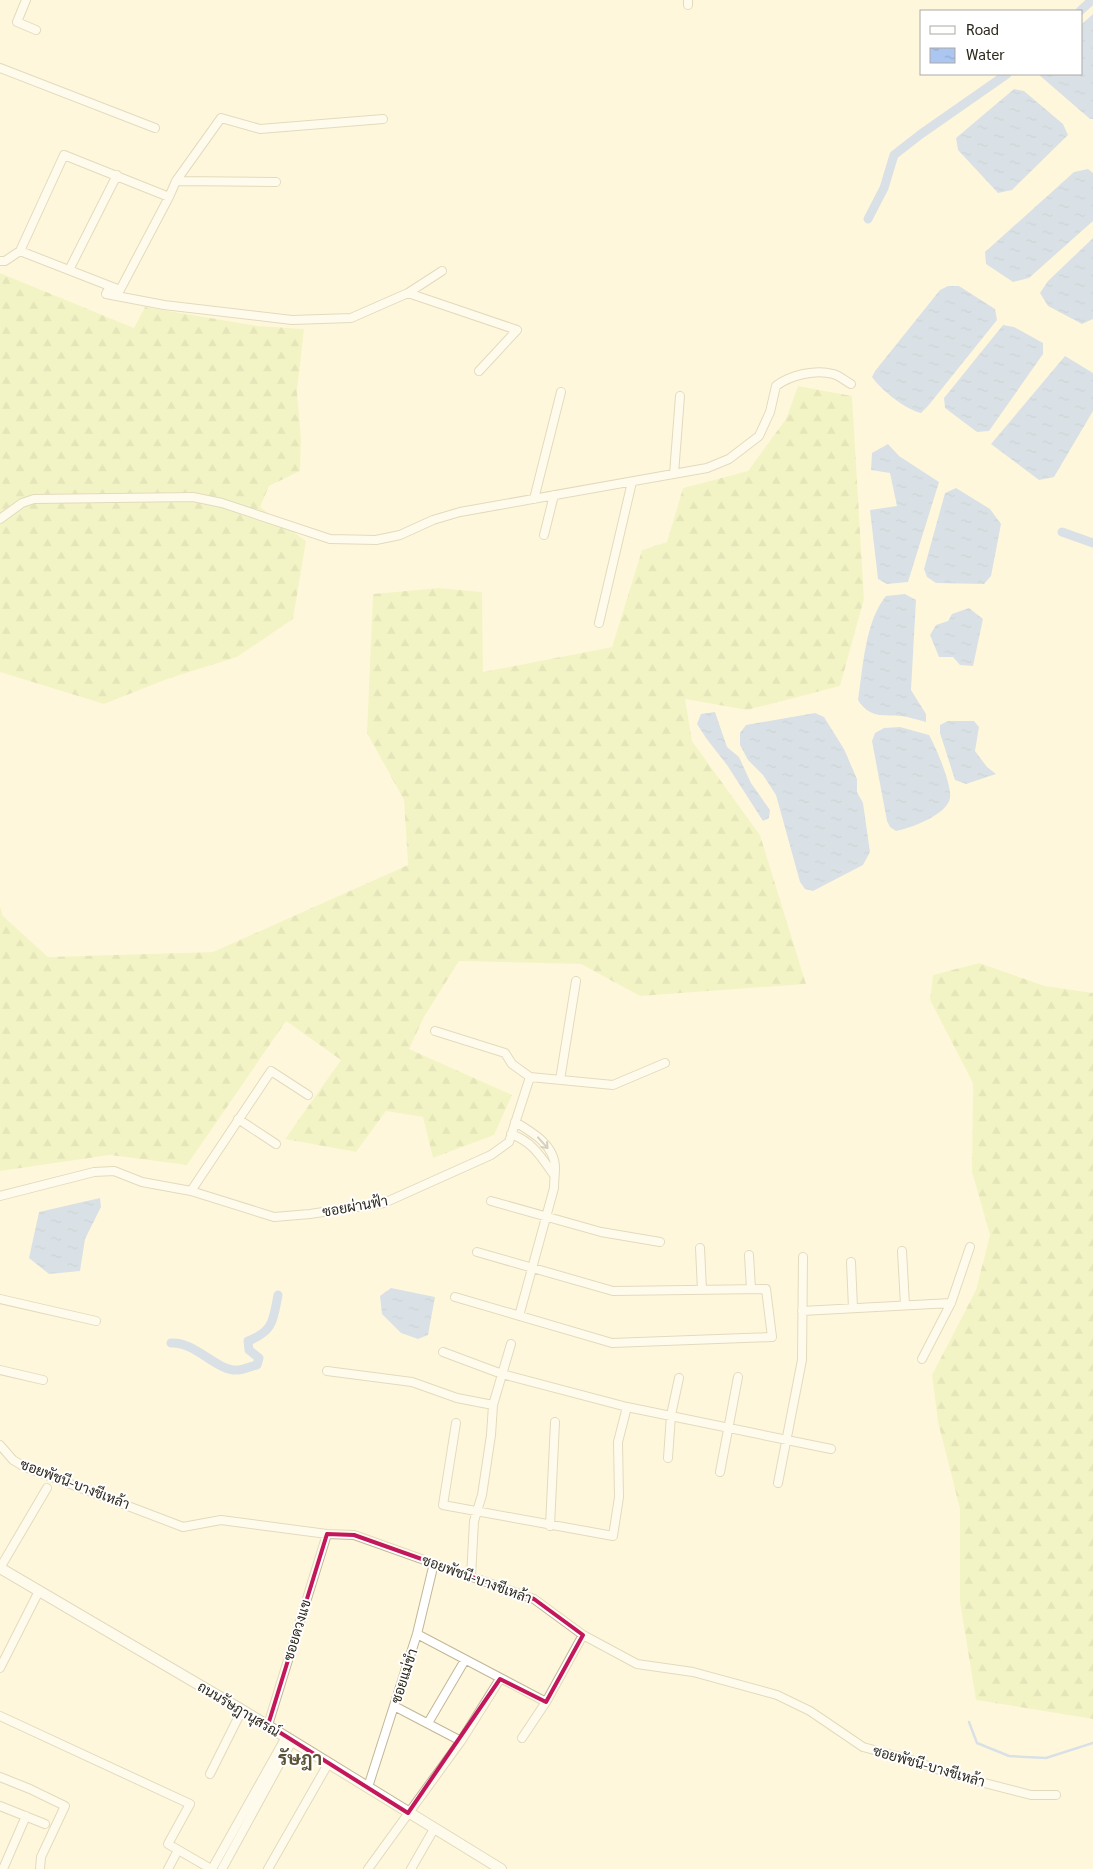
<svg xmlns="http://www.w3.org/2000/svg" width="1093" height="1869" viewBox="0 0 1093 1869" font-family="Georgia,Sarabun,serif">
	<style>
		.forest { fill: url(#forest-firs) }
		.water { fill: url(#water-ripples) }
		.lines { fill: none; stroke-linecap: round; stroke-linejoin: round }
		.stream { stroke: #abc6f1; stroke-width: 2.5 }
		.canal { stroke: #abc6f1; stroke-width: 9 }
		.street-casing { stroke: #c1b797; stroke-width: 10 }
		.secondary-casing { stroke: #c1b797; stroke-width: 12 }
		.street { stroke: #fff; stroke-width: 8 }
		.secondary { stroke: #fff; stroke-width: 10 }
		.oneway { stroke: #a09e99 }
		.marked { fill: none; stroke: #c2185b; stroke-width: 4; stroke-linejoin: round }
		.labels { text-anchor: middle; stroke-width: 4; stroke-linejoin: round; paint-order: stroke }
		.street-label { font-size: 14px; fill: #2c281c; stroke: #fff }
		.district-label { font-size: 19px; font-weight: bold; fill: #5b5236; stroke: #fff }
	</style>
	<defs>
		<pattern id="forest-firs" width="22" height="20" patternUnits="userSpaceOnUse" patternTransform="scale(1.25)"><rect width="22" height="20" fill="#e5f0a9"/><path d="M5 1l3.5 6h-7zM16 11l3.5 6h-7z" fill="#c5ce91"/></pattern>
		<pattern id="water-ripples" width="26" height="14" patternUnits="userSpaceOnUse" patternTransform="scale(1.25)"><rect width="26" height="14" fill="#abc6f1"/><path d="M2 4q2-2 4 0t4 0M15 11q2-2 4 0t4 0" fill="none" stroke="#93aace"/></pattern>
	</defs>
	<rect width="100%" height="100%" fill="#fff7dc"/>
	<path class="forest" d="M0,273L134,328L145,307L258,326L304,329L297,392L301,439L300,471L269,486L260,507L306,541L293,619L237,657L170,678L104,704L0,672Z
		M798,386L852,396L864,599L840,686L747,710L685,699L692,741L760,835L806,984L640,996L581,964L459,961L424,1017L409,1049L512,1095L494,1135L433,1158L423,1117L386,1111L356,1152L285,1139L341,1060L286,1021L187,1165L110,1155L0,1171V907L3,916L48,957L213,952L408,865L404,800L367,733L373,594L439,588L482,592L483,672L612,647L642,550L667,542L683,488L748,471L786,419Z
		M979,963L1045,986L1093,993V1719L976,1700L960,1602V1509L938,1422L932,1375L976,1290L990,1235L972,1172L973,1083L930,1000L933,975Z"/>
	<path class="water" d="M1093,14V119H1090L1038,74H1082V24Z
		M1014,89L1024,91L1063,124L1068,135L1012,190L998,193L958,150L956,138Z
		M1088,169L1093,173V221L1029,278L1013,282L986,264L985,252L1074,172Z
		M1093,238V319L1082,324L1048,306L1040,293L1048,281Z
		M948,286H959L995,309L997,320L928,406L921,413C906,410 880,389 872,377L875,371L940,290Z
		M1003,325L1014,327L1043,343V354L989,431L977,432L945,408L944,398Z
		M1065,356L1093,373V411L1054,477L1039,480L991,444Z
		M888,444L899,456L939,482L908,582L887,584L878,579L870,510L897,506L890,473L871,470L872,453Z
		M956,488L990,509L1001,524L991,576L984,584L936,583L927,577L924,569L945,493Z
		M905,594L916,600L911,690L926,714V722C918,720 909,717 901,716C883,715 869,718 858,700C863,668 865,621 886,596Z
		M969,608L983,619L973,666L960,665L953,657H939L930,635L936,625L948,621L952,614Z
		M715,712L727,747L739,757L751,783L770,810L769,818L763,821L727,765L706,738L697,724L701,714Z
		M815,713L824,717L844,749L857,779V792L863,803L870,852L863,865L813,891L805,889L800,882L776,795L763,775L748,760L740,745V733L746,725Z
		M948,721H974L979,727L975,751L987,767L996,774L966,784L955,780L940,733V725Z
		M900,727L929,735C936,747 952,785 950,798C947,815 911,828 896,831L890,827L887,821L872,741L875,733L884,728Z
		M100,1198L101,1207L85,1239L80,1271L49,1274L29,1258L39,1212Z
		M391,1288L435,1297L428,1335L418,1339L401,1333L382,1314L380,1296Z"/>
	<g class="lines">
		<path class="stream" d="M969,1722L977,1743L1009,1756L1046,1758L1093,1743"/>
		<path class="canal" d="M1080,11L1092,0
			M868,219L884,188L894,155L921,134L1007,74
			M1062,532L1093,543
			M171,1343C195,1341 217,1372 238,1370C244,1370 251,1366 257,1365L259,1358L249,1350L248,1341C274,1331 273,1320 278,1295"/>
		<g class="street-casing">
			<path id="street" d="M26,0L17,22L36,30
				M688,0V5
				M0,68L155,128
				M176,181L276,182
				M20,251L120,290L169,197L176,181L221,118L260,129L383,119
				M0,261H5L20,251L64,155L169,197
				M69,270L117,175
				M110,286L106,294L164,305L292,320L351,318L408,293L442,271
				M408,293L517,330L479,371
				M674,474L680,396
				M534,499L561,392
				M0,519L22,503L34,499L193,497L222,503L330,539L376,540L400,535L433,520L460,512L707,468L729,459L759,436L770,412L776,386C790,375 816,369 833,374C839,375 845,381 851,384
				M544,535L554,495
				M599,623L632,482
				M435,1031L505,1053L512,1064L530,1077
				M530,1077L613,1085L665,1063
				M560,1080L576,981
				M238,1119L276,1144
				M515,1122C532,1132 555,1145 555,1168C555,1174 554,1181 554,1188L519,1316
				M511,1134C533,1142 541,1157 554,1175
				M191,1191L271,1071L308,1095
				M0,1196L94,1172L114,1171L142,1182L191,1191L274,1217L310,1214L384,1203L491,1155L509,1142L530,1077
				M491,1201L601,1232L660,1242
				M700,1248L702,1290
				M902,1251L905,1305
				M749,1255L751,1289
				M851,1262L853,1308
				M455,1297L612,1343L772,1337L766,1289L613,1291L477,1252
				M0,1299L96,1321
				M802,1311L951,1303
				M443,1352L502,1374L627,1407L831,1449
				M922,1359L951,1303L970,1247
				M0,1370L43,1380
				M327,1371L412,1382L457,1398L493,1405
				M456,1423L443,1505L613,1536L619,1497L618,1442L627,1407
				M0,1445L13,1460L23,1466L183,1527L221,1520L327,1534L354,1535L534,1599L583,1635L637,1664L693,1672L777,1695L810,1711L863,1747L911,1760L957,1776L1031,1795H1056
				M668,1458L671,1415L679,1378
				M720,1472L738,1377
				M778,1483L802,1360L803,1257
				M550,1526L555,1422
				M0,1568L47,1488
				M471,1577L474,1521L482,1495L491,1435L493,1405L511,1344
				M417,1634L546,1702
				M0,1668L39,1591
				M394,1706L461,1741
				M0,1716L190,1804L168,1844L211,1869
				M428,1723L465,1660
				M268,1725L327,1534
				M522,1738L546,1702L583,1635
				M210,1774L242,1710
				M0,1777L30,1789L65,1806L41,1857L40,1869
				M368,1787L417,1634L434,1563
				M0,1806L45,1824
				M3,1869L26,1816
				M168,1869L178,1850
				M212,1869L286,1737
				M222,1869L292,1741
				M268,1869L328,1764
				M368,1869L461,1741L500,1679
				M411,1869L434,1829"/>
		</g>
		<g class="secondary-casing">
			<path id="secondary" d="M0,1568L242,1710L501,1869"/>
		</g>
		<use href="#street" class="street"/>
		<use href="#secondary" class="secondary"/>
	</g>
	<defs><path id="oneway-shaft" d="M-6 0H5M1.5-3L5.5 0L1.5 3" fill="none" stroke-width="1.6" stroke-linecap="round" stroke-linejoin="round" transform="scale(1.25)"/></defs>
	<use class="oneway" href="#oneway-shaft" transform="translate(543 1143) rotate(48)"/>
	<path d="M0 0H1093V1869H0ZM327,1534L354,1535L534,1599L583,1635L546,1702L500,1679L408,1813L268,1725Z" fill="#fff7dc" fill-opacity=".55" fill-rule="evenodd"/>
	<path class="marked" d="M327,1534L354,1535L534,1599L583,1635L546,1702L500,1679L408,1813L268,1725Z"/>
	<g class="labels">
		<g class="street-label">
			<text transform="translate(355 1206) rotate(-10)" y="5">ซอยผ่านฟ้า</text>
			<text transform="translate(75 1484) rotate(21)" y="5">ซอยพัชนี-บางชีเหล้า</text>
			<text transform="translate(477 1579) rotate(20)" y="5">ซอยพัชนี-บางชีเหล้า</text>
			<text transform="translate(297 1630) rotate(-73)" y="5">ซอยดวงแข</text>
			<text transform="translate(404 1676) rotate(-72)" y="5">ซอยแม่ขำ</text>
			<text transform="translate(239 1709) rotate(31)" y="5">ถนนรัษฎานุสรณ์</text>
			<text transform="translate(929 1766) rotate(16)" y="5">ซอยพัชนี-บางชีเหล้า</text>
		</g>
		<g class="district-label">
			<text x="300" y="1765">รัษฎา</text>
		</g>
	</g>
	<rect x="920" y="10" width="162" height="65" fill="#ffffff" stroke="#aba9a4"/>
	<rect x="930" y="26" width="25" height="8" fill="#ffffff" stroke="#aba9a4"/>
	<text x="966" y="35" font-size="15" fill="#2c281c">Road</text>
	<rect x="930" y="48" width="25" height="15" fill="url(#water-ripples)" stroke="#aba9a4"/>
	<text x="966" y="60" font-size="15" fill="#2c281c">Water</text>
</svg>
